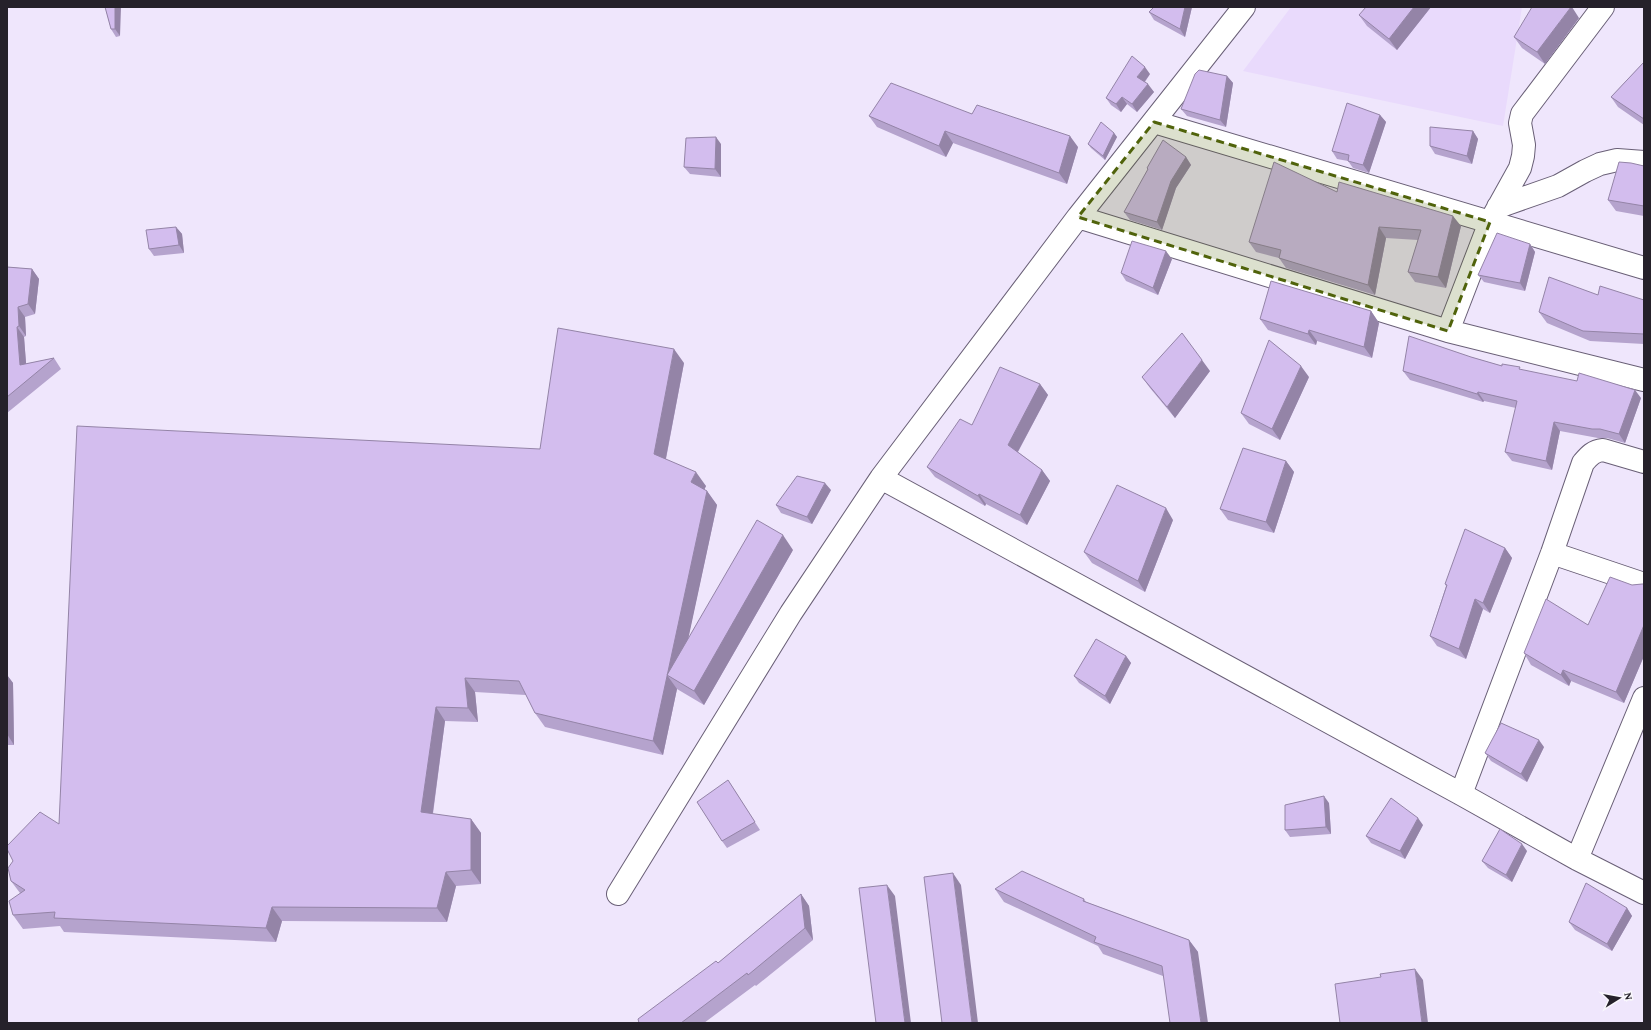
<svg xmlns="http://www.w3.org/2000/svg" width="1651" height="1030" viewBox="0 0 1651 1030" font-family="'Crimson Pro',serif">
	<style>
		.built { fill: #e9dafc }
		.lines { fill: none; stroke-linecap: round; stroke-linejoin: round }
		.minor-casing { stroke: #695f76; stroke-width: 24 }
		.minor { stroke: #fff; stroke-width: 22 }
		.wall { fill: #b5a3cd }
		.shaded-wall { fill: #9484a7 }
		.building { fill: #d3bdee; stroke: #9484a7 }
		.marked { fill: #50630b; fill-opacity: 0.2; stroke: #50630b; stroke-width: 3; stroke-dasharray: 8 5; stroke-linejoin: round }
	</style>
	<rect width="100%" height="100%" fill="#efe6fc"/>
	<path class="built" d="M1291,7H1522L1503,126L1243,71Z"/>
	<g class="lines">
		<g class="minor-casing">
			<path id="minor" d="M1154,122L1644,268
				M1498,207L1558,186L1585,171L1600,164L1617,160L1644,162
				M1078,217L1448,331L1644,380
				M1448,331L1490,222L1520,168L1523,156L1524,145L1520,123L1522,114L1603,7
				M881,478L1461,794L1577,859L1644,893
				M1552,553L1644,584
				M1461,794L1552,553L1583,463C1589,456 1593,451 1603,450L1644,462
				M1577,859L1644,698
				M618,894L791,613L881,478L1078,217L1244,7"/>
		</g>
		<use href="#minor" class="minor"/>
	</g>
	<path class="wall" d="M105,7L120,36L116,37L111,29Z
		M1192,7L1185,37L1154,20L1149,12Z
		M1431,7L1397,50L1367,26L1359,15Z
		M1579,18L1545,64L1522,48L1514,37Z
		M1644,62V125L1618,107L1611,97Z
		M1150,74L1145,82L1154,92L1137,112L1127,104L1121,112L1111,105L1106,98Z
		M1227,76L1233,83L1226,127L1187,116L1181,109Z
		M972,114L1078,147L1067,184L953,143L946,157L877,127L869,116Z
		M1380,115L1386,122L1369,173L1353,168L1348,161L1337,159L1332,151Z
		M1473,131L1478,139L1472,164L1435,154L1430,146Z
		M1114,133L1117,137L1105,160L1091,148L1088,144Z
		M721,144V177L690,174L684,167Z
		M1186,157L1191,165L1176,188L1162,230L1130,220L1124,212L1148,169L1147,168Z
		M1644,166V216L1616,211L1608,200Z
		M1337,192L1461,226L1446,288L1415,282L1408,272L1418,240L1386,238L1375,295L1286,268L1279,258L1256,252L1249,242Z
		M176,227L182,234L184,253L154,256L149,249Z
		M1530,244L1535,252L1525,291L1484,282L1478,275Z
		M1172,259L1158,295L1126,281L1121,273Z
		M7,267L32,269L39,279L35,314L25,317L26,336L24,337L26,364L54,358L61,369L7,413Z
		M1598,295L1644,300V344L1590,341L1547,323L1539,312Z
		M1371,311L1379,323L1372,358L1317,341L1316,345L1268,330L1260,319Z
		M1471,357L1502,366L1522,370L1641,398L1625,443L1607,438H1598L1560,431L1552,470L1512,461L1505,452L1516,408L1484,401L1483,402L1410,380L1403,371Z
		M684,363L666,459L706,486L704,490L707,491L717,505L688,638L793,550L704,705L677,689L663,755L545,727L535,713L526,695L475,692L478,722L445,721L433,814L471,819L481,833V884L456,886L447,922L282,921L276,942L64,932L60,926L23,929L13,915L20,893L11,881L59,824L540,449Z
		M1210,371L1175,418L1150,388L1142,377Z
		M1309,377L1280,440L1249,424L1241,413Z
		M1040,384L1048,395L1018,452L1042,470L1050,481L1027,525L986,504L985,506L935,477L927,467L972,425Z
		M1286,461L1294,472L1274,533L1228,520L1220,509Z
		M831,490L812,524L781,513L776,505Z
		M1173,520L1145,592L1092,563L1084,552Z
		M1505,548L1512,558L1490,613L1483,609L1466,659L1437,646L1430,636L1446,586L1445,584Z
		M1644,584V656L1624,703L1571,681L1569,686L1531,665L1524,653L1588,625L1632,585Z
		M1126,656L1131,663L1110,704L1079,683L1074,676Z
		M7,675L13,683L14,745H7Z
		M1544,747L1527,782L1491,761L1485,753Z
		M728,780L760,830L727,848L722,841Z
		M1329,803L1331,834L1290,837L1285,830Z
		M1423,825L1405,859L1371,843L1366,836Z
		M1527,851L1512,882L1488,868L1482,861Z
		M995,889L1084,899L1086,902L1189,940L1198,952L1163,976L1103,954L1098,946L1004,902Z
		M801,894L809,906L813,940L756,986L755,985L704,1023H639L718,963Z
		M1627,908L1632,916L1612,951L1575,930L1569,922Z"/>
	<path class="shaded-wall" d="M115,7H121L120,36L115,29Z
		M1185,7H1192L1185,37L1180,29Z
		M1414,7H1431L1397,50L1389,39Z
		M1571,7H1572L1579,18L1545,64L1537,52Z
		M1145,67L1150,74L1142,85L1137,77Z
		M1227,76L1233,83L1226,127L1220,120Z
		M1148,84L1154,92L1137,112L1132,104Z
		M1122,97L1127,104L1121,112L1116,104Z
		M1380,115L1386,122L1369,173L1363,165Z
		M945,131L953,143L946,157L939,146Z
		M1473,131L1478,139L1472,164L1467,156Z
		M1114,133L1117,137L1105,160L1103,156Z
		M1070,136L1078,147L1067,184L1059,173Z
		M716,137L721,144V177L715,169Z
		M1186,157L1191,165L1176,188L1162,230L1157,222L1171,181Z
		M1453,216L1461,226L1446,288L1438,277Z
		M176,227L182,234L184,253L179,245Z
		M1379,227L1386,238L1375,295L1368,285Z
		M1530,244L1535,252L1525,291L1520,283Z
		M1166,251L1172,259L1158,295L1153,288Z
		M32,269L39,279L35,314L28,304Z
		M18,307L25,317L26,336L19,326Z
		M1371,311L1379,323L1372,358L1364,347Z
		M17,327L24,337L27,375L20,365Z
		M1309,330L1317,341L1316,345L1308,334Z
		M674,349L684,363L664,468L654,454Z
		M1202,360L1210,371L1175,418L1167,407Z
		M1301,366L1309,377L1280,440L1272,429Z
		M1040,384L1048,395L1016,455L1008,445Z
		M1635,390L1641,398L1625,443L1619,434Z
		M1478,392L1484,401L1483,402L1477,394Z
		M1554,422L1560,431L1552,470L1546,461Z
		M1286,461L1294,472L1274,533L1266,522Z
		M1042,470L1050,481L1027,525L1020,515Z
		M696,472L706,486L701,496L691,482Z
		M825,483L831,490L812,524L807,517Z
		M707,491L717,505L679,682L667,675Z
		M979,494L986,504L985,506L978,496Z
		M1166,508L1173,520L1145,592L1138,581Z
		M783,535L793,550L704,705L694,691Z
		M1505,548L1512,558L1490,613L1483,603Z
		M1475,599L1483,609L1466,659L1459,649Z
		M1644,625V656L1624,703L1616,692Z
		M1126,656L1131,663L1110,704L1105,696Z
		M1563,670L1571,681L1569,686L1561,675Z
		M7,675L13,683L14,745L7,734Z
		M667,675L677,689L663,755L653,741Z
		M465,678L475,692L478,722L468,708Z
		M436,707L445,721L431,826L421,812Z
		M1539,740L1544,747L1527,782L1521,774Z
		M1324,796L1329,803L1331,834L1326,827Z
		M1418,818L1423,825L1405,859L1400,851Z
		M471,819L481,833V884L471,870Z
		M1522,844L1527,851L1512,882L1506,875Z
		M446,872L456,886L447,922L437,908Z
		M953,873L961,885L978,1023H972Z
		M887,885L895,896L911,1023H905Z
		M801,894L809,906L813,940L805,928Z
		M272,907L282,921L276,942L266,928Z
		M1627,908L1632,916L1612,951L1607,944Z
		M1189,940L1198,952L1208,1023H1201Z
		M1415,969L1423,980L1428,1023H1422Z"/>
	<path class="building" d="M105,7H115V29H111Z
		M1154,7H1185L1180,29L1149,12Z
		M1366,7H1414L1389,39L1359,15Z
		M1532,7H1571L1537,52L1514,37Z
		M1132,56L1145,67L1137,77L1148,84L1132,104L1122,97L1116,104L1106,98Z
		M1644,62V119L1611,97Z
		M1199,70L1227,76L1220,120L1181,109L1195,74Z
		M891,83L972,114L977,105L1070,136L1059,173L945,131L939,146L869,116Z
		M1347,103L1380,115L1363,165L1348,161L1349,155L1332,151Z
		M1101,122L1114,133L1103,156L1088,144Z
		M1430,127L1473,131L1467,156L1430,146Z
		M716,137L715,169L684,167L686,138Z
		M1163,140L1186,157L1171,181L1157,222L1124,212L1148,169L1147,168Z
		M1274,162L1337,192L1339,182L1453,216L1438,277L1408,272L1421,230L1379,227L1368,285L1279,258L1281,250L1249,242Z
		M1619,162L1631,163L1644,166V206L1608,200Z
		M176,227L179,245L149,249L146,230Z
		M1497,233L1530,244L1520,283L1478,275Z
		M1132,241L1166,251L1153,288L1121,273Z
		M7,267L32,269L28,304L18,307L19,326L17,327L20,365L54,358L7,397Z
		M1549,277L1598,295L1600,286L1644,300V334L1583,331L1539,312Z
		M1271,281L1371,311L1364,347L1309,330L1308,334L1260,319Z
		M558,328L674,349L654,454L696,472L691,482L707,491L653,741L535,713L519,681L465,678L468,708L436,707L421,812L471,819V870L446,872L437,908L272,907L266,928L54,918L55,912L13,915L9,901L25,890L11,881L8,868L13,861L7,849V846L40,812L59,824L77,426L540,449Z
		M1182,333L1202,360L1167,407L1142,377Z
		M1409,336L1471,357L1502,366V364L1520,367L1519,369L1577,381L1579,373L1635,390L1619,434L1600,429H1592L1554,422L1546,461L1505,452L1517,401L1478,392L1477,394L1403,371Z
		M1269,340L1301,366L1272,429L1241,413Z
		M1000,367L1040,384L1008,445L1042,470L1020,515L979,494L978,496L927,467L960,419L972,425Z
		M1243,448L1286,461L1266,522L1220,509Z
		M797,476L825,483L807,517L776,505Z
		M1117,485L1166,508L1138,581L1084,552Z
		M757,520L783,535L694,691L667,675Z
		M1465,529L1505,548L1483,603L1475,599L1459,649L1430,636L1447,585L1445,584Z
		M1610,577L1632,585L1642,584H1644V625L1616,692L1563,670L1561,675L1524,653L1546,599L1588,625Z
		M1096,639L1126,656L1105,696L1074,676Z
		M1501,723L1539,740L1521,774L1485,753Z
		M728,780L755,822L722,841L697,802Z
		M1324,796L1326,827L1285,830V805Z
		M1391,798L1418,818L1400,851L1366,836Z
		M1500,829L1522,844L1506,875L1482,861Z
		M1022,871L1084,899L1083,901L1189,940L1201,1023H1170L1162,966L1094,942L1096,937L995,889Z
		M953,873L972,1023H942L924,877Z
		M1586,883L1627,908L1607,944L1569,922Z
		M887,885L905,1023H876L859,888Z
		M801,894L805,928L748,975L747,973L681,1023H639L638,1019L716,961L718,963Z
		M1415,969L1422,1023H1340L1335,984L1381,977L1380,974Z"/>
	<path class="marked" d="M1154,122L1490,222L1448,331L1078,217Z"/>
	<rect width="1651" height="1030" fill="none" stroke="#25212a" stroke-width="16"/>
	<g transform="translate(1619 998) rotate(79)" stroke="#f9f7fc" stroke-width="3" paint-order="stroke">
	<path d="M0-3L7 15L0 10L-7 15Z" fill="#25212a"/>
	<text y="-6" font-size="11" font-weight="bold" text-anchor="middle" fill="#25212a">N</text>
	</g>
</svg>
